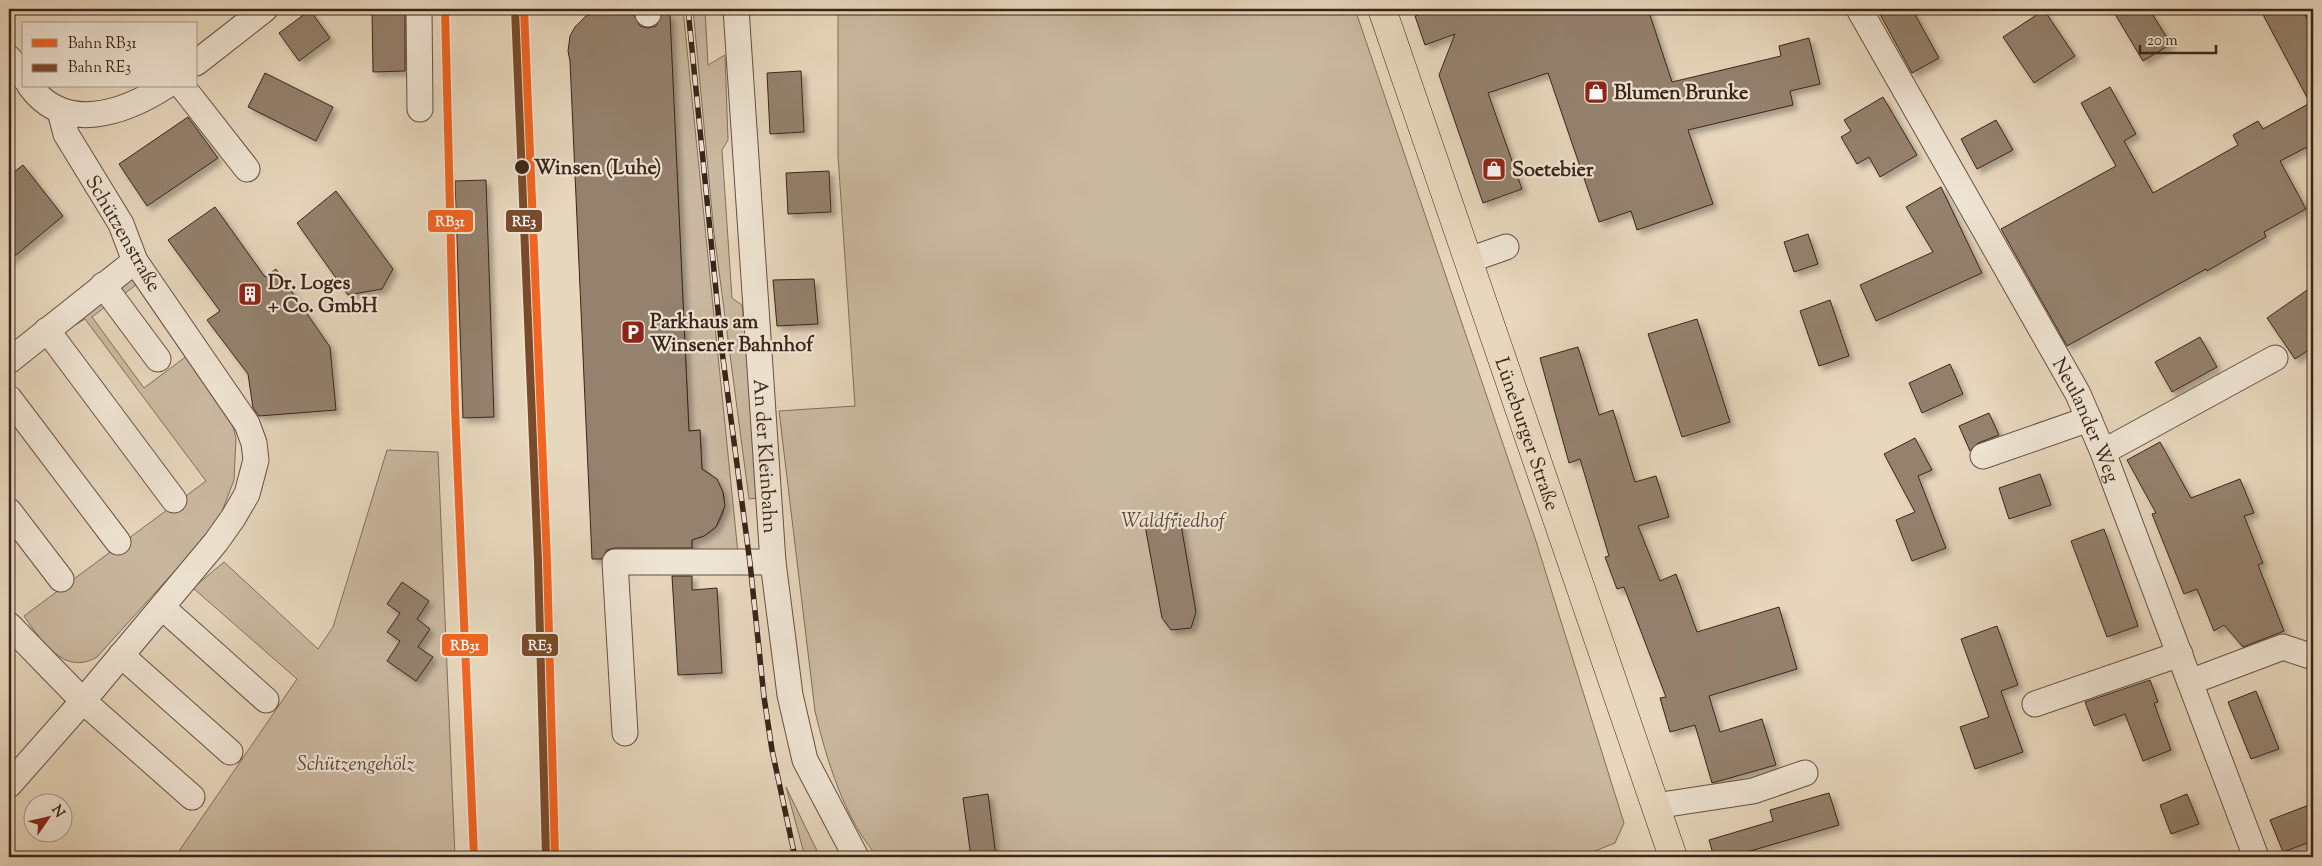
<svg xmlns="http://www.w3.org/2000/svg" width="2322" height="866" viewBox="0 0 2322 866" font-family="'Sorts Mill Goudy',serif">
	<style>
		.green { fill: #cab9a1; stroke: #826e5d }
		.building { fill: #94816e; stroke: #3b2419; filter: url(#shadow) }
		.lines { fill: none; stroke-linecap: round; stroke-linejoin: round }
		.minor-casing { stroke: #665142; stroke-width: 27 }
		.major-casing { stroke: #3b2419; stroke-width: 29 }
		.minor { stroke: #efe5d4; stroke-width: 25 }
		.major { stroke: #e7d7bd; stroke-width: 28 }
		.rail-casing { stroke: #3b2419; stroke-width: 5.5 }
		.rail { stroke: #efe5d4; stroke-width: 4; stroke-dasharray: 11; stroke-linecap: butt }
		.rail-1-casing { stroke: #efe5d4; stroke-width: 11 }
		.rail-2-casing { stroke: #efe5d4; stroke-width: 11 }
		.rail-1 { stroke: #f26522; stroke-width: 8 }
		.rail-2 { stroke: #7a4b2a; stroke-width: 8 }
		.stop-dot { fill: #3b2419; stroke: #efe5d4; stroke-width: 2 }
		.labels { text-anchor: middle; stroke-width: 4.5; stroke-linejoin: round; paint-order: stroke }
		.poi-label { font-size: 20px; font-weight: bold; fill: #3b2419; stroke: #efe5d4; text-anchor: start }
		.stop-label { font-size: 20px; font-weight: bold; fill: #3b2419; stroke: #efe5d4; text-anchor: start }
		.street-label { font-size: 20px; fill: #3b2419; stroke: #efe5d4 }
		.park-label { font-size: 20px; font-style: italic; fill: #5f493b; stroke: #efe5d4 }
		.line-badge { stroke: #efe5d4; stroke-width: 2 }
		.badge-label { font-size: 14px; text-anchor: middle; font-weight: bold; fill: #fff }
	</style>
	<defs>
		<filter id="shadow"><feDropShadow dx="4.5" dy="4.5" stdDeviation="2.5" flood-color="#0004"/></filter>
	</defs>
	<rect width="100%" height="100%" fill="#e7d7bd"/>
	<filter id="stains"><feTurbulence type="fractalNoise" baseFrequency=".004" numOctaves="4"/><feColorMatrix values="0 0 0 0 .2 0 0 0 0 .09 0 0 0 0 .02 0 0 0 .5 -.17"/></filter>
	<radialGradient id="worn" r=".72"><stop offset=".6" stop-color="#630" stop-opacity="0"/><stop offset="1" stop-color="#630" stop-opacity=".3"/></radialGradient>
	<path class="green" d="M669,9H683L739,563L692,556V539C730,534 736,485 702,469L700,430L689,431Z
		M693,9H705L708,65L725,55L728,140L722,150L732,298L742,305L760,498L749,499L714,233Z
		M838,9H1355L1535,538L1624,823L1615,843L1580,857H878C845,821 826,758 815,711L779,411L855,406L838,156Z
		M133,276L227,407L233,427L236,438L234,480L221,514L209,533L97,657C64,677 40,639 24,616L206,481L85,319L67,330L98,301L105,307L92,317L144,388L188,355L136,285L124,294L119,288Z
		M387,450L438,452L455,857H175L297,679L193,588L224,562L318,649L333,627Z
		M786,787L820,857H805Z"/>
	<path class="building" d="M372,9H405V71L373,72Z
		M1435,9H1648L1672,82L1781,56L1779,46L1809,38L1820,84L1790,91L1793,105L1688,130L1713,204L1637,230L1631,211L1599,222L1548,73L1488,93L1522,189L1483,203L1439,75L1455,34L1425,45L1415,16Z
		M1877,9H1912L1939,58L1912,73Z
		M2112,9H2149L2171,44L2143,61Z
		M2260,9H2302L2313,30V144L2280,161L2306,209L2264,232L2266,237L2207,271L2206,269L2067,346L2001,229L2116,166L2081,103L2110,87L2136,134L2124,141L2153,193L2238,145L2233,135L2258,121L2263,129L2310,103Z
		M310,10L330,38L299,61L279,33Z
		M2044,10L2075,56L2034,83L2003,37Z
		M596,12L634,15L640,26L648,28L656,26L662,14L670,15L689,431L700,430L702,469L717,479L723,492L725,506L716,527L704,536L692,540V548H615L607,550L602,559H592L570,61L568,51L570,36L575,27L586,16Z
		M801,71L804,132L770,134L767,73Z
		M265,73L333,107L316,141L248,107Z
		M1883,97L1917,155L1880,177L1869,157L1857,164L1841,137L1851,131L1844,120Z
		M188,117L218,158L147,206L119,164Z
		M1996,120L2013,150L1977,169L1961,139Z
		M23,165L63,216L9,261V176Z
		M829,171L831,212L788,214L786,173Z
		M486,180L494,417L463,418L455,181Z
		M1941,187L1982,273L1876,321L1860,285L1933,252L1906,207Z
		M336,191L393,269L382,289L348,295L297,223Z
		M215,207L265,277L276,269L330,347L336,410L259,416L253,408L248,374L207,320L220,311L168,240Z
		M1808,234L1818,264L1794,272L1784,242Z
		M814,279L818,324L777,326L773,280Z
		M2313,286V347L2295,359L2267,318Z
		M1830,300L1849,356L1819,366L1800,311Z
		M1697,319L1730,422L1682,437L1648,334Z
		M2200,337L2217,367L2172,392L2155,362Z
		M1578,347L1599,415L1613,410L1635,482L1656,476L1669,517L1638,526L1660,581L1676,574L1697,632L1779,607L1797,669L1709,696L1720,732L1762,719L1776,765L1712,783L1695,725L1670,732L1660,698L1666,697L1624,587L1617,589L1605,557L1609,556L1580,459L1569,463L1540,358Z
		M1950,364L1963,394L1922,413L1909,383Z
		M1989,413L1999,435L1978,443L1970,451L1959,426Z
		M1915,438L1932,470L1918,476L1946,548L1912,561L1896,520L1915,512L1884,454Z
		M2160,442L2191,498L2240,479L2254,513L2244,516L2263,563L2258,565L2284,631L2243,647L2224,625L2214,631L2197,589L2184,594L2152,514L2156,513L2127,460Z
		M2040,474L2051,505L2009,519L1999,488Z
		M1179,513L1196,612L1191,628L1171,630L1162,618L1144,520Z
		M2104,529L2138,626L2107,637L2071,541Z
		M672,576H692V590L717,588L722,673L678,675Z
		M402,582L429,601L417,619L430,629L418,647L433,657L416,681L387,661L400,641L387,632L400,613L387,604Z
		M1997,626L2018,685L2001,691L2023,752L1975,769L1960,727L1989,717L1961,639Z
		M2150,680L2158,702L2154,703L2171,750L2143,761L2125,714L2094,726L2085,702Z
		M2256,691L2279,749L2251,759L2228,702Z
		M1829,793L1839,825L1747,852L1748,857H1714L1709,840L1773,821L1770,810Z
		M988,794L996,857H971L963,798Z
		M2187,794L2199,824L2171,834L2160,805Z
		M2309,805L2313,816V841L2283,852L2270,820Z"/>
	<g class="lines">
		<g class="minor-casing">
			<g id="minor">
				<path d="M419,9L420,109"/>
				<path id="s1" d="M736,9L773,562L790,695L805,760L856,857"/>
				<path id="s2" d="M1859,9L2078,394L2103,452L2256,857"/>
				<path d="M648,14V9"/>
				<path d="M9,58L24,78"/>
				<path d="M196,63L265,9"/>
				<path d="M30,86C65,134 124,113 166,86"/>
				<path d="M182,86L247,169"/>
				<path d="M1469,260L1506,247"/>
				<path d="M103,285L158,359"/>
				<path d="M47,330L174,500"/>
				<path d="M9,361L135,261"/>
				<path d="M9,398L118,542"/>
				<path d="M2103,452L2275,358"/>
				<path d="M1983,456L2089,419"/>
				<path d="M9,511L61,579"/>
				<path d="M162,607L266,700"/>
				<path d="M9,625L83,701L192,797"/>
				<path d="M121,655L230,752"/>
				<path d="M2190,682L2283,647L2313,657"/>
				<path d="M2035,704L2180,654"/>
				<path d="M625,733L615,562H773"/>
				<path d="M9,785L83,701L216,542L233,518L247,494L256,460L254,443L247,424L135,261L121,224L66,134L60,111"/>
				<path d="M1655,806L1753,791L1805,773"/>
			</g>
		</g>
		<g class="major-casing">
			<g id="major">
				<path id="s3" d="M1382,9L1673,857"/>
			</g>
		</g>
		<use href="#minor" class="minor"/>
		<use href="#major" class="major"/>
		<g class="rail-casing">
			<path id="rail" d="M688,9L722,351L750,563L764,697L772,750L795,857"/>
		</g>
		<use href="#rail" class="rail"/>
		<g class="rail-1-casing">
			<path id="rail-1" d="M445,9L455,409L474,857
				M524,9L547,561L555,857"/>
		</g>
		<g class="rail-2-casing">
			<path id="rail-2" d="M515,9L538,561L546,857"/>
		</g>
		<use href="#rail-1" class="rail-1"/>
		<use href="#rail-2" class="rail-2"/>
	</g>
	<defs>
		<g id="shop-square" transform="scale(1.25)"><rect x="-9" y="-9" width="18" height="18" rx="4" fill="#8f2418" stroke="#efe5d4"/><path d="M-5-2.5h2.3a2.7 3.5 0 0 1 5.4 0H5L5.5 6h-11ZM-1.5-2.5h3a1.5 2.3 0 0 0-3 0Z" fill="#fff"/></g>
		<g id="building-square" transform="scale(1.25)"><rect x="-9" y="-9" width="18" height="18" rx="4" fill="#8f2418" stroke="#efe5d4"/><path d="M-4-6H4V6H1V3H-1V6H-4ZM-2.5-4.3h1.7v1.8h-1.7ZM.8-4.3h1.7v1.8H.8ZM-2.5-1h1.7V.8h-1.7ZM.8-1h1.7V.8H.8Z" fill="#fff"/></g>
		<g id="parking-square" transform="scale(1.25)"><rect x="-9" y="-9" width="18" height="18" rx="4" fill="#8f2418" stroke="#efe5d4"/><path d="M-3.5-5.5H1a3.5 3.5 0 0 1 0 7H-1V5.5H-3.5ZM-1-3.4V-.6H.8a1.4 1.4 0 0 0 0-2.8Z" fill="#fff"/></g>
	</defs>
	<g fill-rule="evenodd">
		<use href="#shop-square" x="1596" y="92"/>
		<use href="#shop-square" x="1494" y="169"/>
		<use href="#building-square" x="250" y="294"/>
		<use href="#parking-square" x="633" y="332"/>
	</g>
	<circle class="stop-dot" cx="522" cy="167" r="8"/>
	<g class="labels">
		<g class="poi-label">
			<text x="1614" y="99">Blumen Brunke</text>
			<text x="1512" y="176">Soetebier</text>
			<text x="268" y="289">Dr. Loges<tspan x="268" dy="23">+ Co. GmbH</tspan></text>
			<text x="650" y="328">Parkhaus am<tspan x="650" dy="23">Winsener Bahnhof</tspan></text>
		</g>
		<g class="stop-label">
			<text x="534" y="174">Winsen (Luhe)</text>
		</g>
		<g class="street-label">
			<text transform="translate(124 233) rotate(60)" y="7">Schützenstraße</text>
			<text dy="7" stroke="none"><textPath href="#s2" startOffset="470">Neulander Weg</textPath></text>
			<text dy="7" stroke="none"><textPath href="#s3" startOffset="449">Lüneburger Straße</textPath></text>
			<text dy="7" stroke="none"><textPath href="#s1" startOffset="448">An der Kleinbahn</textPath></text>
		</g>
		<g class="park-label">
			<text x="1173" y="527">Waldfriedhof</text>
			<text x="356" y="770">Schützengehölz</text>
		</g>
	</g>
	<g class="line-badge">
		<rect x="505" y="209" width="38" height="24" rx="5" fill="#7a4b2a"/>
		<rect x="427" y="209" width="47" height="24" rx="5" fill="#f26522"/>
		<rect x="521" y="633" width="38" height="24" rx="5" fill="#7a4b2a"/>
		<rect x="441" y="633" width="48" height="24" rx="5" fill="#f26522"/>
	</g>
	<g class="badge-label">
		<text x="524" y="226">RE3</text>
		<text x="450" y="226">RB31</text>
		<text x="540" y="650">RE3</text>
		<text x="465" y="650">RB31</text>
	</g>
	<rect width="2322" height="866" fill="none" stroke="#e7d7bd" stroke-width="30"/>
	<rect x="10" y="10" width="2302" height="846" fill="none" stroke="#3b2419" stroke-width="2.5"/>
	<rect x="15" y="15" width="2292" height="836" fill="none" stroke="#3b2419"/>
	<rect x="22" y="22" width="175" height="65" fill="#efe5d4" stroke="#a79889"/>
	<rect x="32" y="39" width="25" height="8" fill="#f26522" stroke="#a79889"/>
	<text x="68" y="48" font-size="15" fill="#3b2419">Bahn RB31</text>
	<rect x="32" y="64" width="25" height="8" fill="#7a4b2a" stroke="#a79889"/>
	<text x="68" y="72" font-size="15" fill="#3b2419">Bahn RE3</text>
	<g transform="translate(48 818) rotate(56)"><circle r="24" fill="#efe5d4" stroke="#a79889"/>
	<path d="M0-4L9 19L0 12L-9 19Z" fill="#8f2418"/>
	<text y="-8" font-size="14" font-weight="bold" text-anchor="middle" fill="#3b2419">N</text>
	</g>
	<path d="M2140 45v8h76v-8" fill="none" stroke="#3b2419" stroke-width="2.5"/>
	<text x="2147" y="45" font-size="15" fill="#3b2419" stroke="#efe5d4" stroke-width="4" paint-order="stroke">20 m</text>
	<rect width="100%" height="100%" filter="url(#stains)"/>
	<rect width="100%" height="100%" fill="url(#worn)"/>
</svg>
